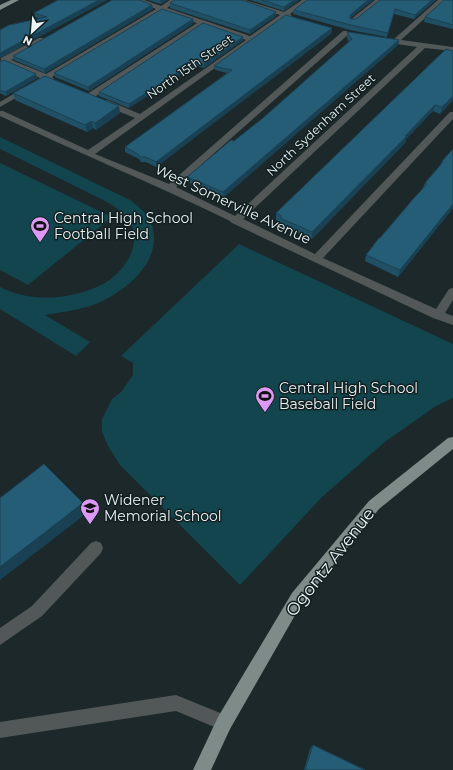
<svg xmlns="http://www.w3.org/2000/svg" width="453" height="770" viewBox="0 0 453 770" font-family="Montserrat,sans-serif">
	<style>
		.green { fill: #12454d }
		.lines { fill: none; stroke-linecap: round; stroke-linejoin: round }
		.minor { fill: #525858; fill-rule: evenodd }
		.major { fill: #7e8b89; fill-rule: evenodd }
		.wall { fill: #205066 }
		.shaded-wall { fill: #1a4153 }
		.building { fill: #255d77; stroke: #1a4153 }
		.labels { text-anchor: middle; stroke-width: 3; stroke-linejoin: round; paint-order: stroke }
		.far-street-label { font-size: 12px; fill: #eaf2f3; stroke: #121f21 }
		.street-label { font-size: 14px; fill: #eaf2f3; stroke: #121f21 }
		.poi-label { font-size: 14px; fill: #eaf2f3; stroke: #121f21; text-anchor: start }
		.near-street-label { font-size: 17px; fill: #eaf2f3; stroke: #121f21 }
	</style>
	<rect width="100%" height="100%" fill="#1c282a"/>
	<path class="green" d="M0,137L130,200C138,206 147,213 151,222C165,259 128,290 98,303C81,310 63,312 45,315L90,342L76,356L0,309V287C31,303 72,300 103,284C122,274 141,248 132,226C127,215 118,209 109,203L0,149Z
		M0,163L112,217L28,285L0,270Z
		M239,244L453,344V398L436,406L386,441L322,497L240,585L120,465L108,446L102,432V419L112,399L121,392L133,375V363L121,356Z"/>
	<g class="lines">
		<path class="minor" d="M134,0H144L161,6L170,0H178L167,8L250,36L280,15L235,0H245L284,12L302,0H309L290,14L292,16L291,17H286L95,154L169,184L343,31H346L350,33L176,187L235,216L417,47L383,42H380V38L394,39L438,0H445L401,40L453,47V51L425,48L243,219L315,254L450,112H453V119L323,258L436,309L449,289L453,288V300L445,313L453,316V325L433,318L232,223L230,221C154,184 77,152 0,116V111H3L88,150L135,118L101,104V100H107L140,114L246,40L203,25L93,98H87V94L197,23L162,11L52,77L54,79L53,81L47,80L0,107V102L40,78L5,63L0,65L1,58L39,38H45V42L11,60L46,74L156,9Z
			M375,0H382L354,22H350V20Z
			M96,541L101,543L103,548L101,553L42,616L0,645V628L32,606L91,543Z
			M176,695L230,717L232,723L230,729L224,731L176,711L0,738V722Z"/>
		<path class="major" d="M11,0H19L0,10V5Z
			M453,437V449L379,509L302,603L230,729L211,770H193L218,717L292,593L369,501L448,438Z"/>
	</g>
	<path class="wall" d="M107,0L0,58L40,19L35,17L34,13Z
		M148,0H167L161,4Z
		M250,0H299L284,11Z
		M307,0H373L350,18L356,19L436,0L414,19L394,14L387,37L350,30L293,14L294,10Z
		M453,0V29L424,22L425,17Z
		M170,3L276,16L250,34L170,8Z
		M153,9L45,73L14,60L13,56Z
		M194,23L89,91L55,77L54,73Z
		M332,28V33L156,167L146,162H141L139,159L125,152V147L227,73L215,70L214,66Z
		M347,33L399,40L398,45L224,197L188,182L187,177L263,118L349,42L347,38Z
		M243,37V40L204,68L195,65L129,108L99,96V92Z
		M446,49L453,100L440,114L433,111L406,139L405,143L312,239L279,224L280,222L276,220V213Z
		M0,62L36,74L37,78L6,96L0,93Z
		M13,93L120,113L96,130L93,128L87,132L15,100Z
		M453,149V208L398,277L365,261L366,255L423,188L425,183L440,165L442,161Z
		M313,745L365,770H304L310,749Z"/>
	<path class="shaded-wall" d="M99,0H107L0,58V53Z
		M160,0H167L161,4Z
		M294,0H299L284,11V7Z
		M368,0H373L349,19L350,15Z
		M432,0H436L414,19L415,15Z
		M152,5L153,9L45,73L44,69Z
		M276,12V16L250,34V30Z
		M193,19L194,23L89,91L88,87Z
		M332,28V33L156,167V162Z
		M243,37V40L204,68V64Z
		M399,40L398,45L224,197L223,192Z
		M194,62L195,65L129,108V104Z
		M36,74L37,78L6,96L5,92Z
		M453,96V100L440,114L442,107Z
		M435,105L433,111L406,139L405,143L312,239V232Z
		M119,106L120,113L96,130L95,123Z
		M91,121L93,128L87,132L85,125Z
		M453,204V208L398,277L400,270Z
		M83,503L87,513L0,580V567Z"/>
	<path class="building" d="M58,0H99L0,53V30L9,25L47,17L34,13Z
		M112,0H140L152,5L44,69L13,56Z
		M175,0H242L276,12L250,30L170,3Z
		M262,0H294L284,7Z
		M307,0H368L350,15V19H356L380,0H432L415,15L395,9L388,33L351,25L294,10Z
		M444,0H453V25L425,17Z
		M162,9L193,19L88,87L54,73Z
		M286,15L332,28L156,162L146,157H140L138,154L125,147L232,70L214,66Z
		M203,23L243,37L204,64L194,62L129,104L99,92Z
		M349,32L399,40L223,192L187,177L231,140L234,141L263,118L352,39L347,33Z
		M446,49L453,51V96L442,107L435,105L405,136H407L312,232L280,218L282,216L276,213Z
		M4,60L36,74L5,92L0,90V62Z
		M45,76L119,106L95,123L91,121L85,125L13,93Z
		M453,149V204L400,270L366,255L379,238H380L414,198L427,184L425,183L443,162L442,161Z
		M44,464L83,503L0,567V498Z
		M313,745L365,770H305Z"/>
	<defs>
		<g id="stadium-pin" transform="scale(1)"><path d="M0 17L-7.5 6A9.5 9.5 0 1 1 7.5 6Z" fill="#dc99f4" stroke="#121f21"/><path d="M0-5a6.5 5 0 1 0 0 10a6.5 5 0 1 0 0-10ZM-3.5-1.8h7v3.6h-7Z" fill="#111"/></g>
		<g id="school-pin" transform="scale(1)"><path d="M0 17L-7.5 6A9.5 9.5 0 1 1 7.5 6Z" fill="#dc99f4" stroke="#121f21"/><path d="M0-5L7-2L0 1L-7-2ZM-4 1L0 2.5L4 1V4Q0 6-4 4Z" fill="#111"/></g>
	</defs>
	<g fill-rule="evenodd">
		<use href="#stadium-pin" x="40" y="226"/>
		<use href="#stadium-pin" x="265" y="396"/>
		<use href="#school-pin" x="90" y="508"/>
	</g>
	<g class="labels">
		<g class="far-street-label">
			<text transform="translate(190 67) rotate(-35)" y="4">North 15th Street</text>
			<text transform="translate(321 125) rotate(-43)" y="4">North Sydenham Street</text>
		</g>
		<g class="street-label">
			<text transform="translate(233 204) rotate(25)" y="5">West Somerville Avenue</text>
		</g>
		<g class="poi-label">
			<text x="54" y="223">Central High School<tspan x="54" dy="16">Football Field</tspan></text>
			<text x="279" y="393">Central High School<tspan x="279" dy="16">Baseball Field</tspan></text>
			<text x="104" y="505">Widener<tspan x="104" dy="16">Memorial School</tspan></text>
		</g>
		<g class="near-street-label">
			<text transform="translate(330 562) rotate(-52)" y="6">Ogontz Avenue</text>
		</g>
	</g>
	<g transform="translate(32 32) rotate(206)" stroke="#121f21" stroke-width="3" paint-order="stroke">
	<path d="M0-3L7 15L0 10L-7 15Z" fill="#eaf2f3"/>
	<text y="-6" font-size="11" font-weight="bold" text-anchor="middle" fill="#eaf2f3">N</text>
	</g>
</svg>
